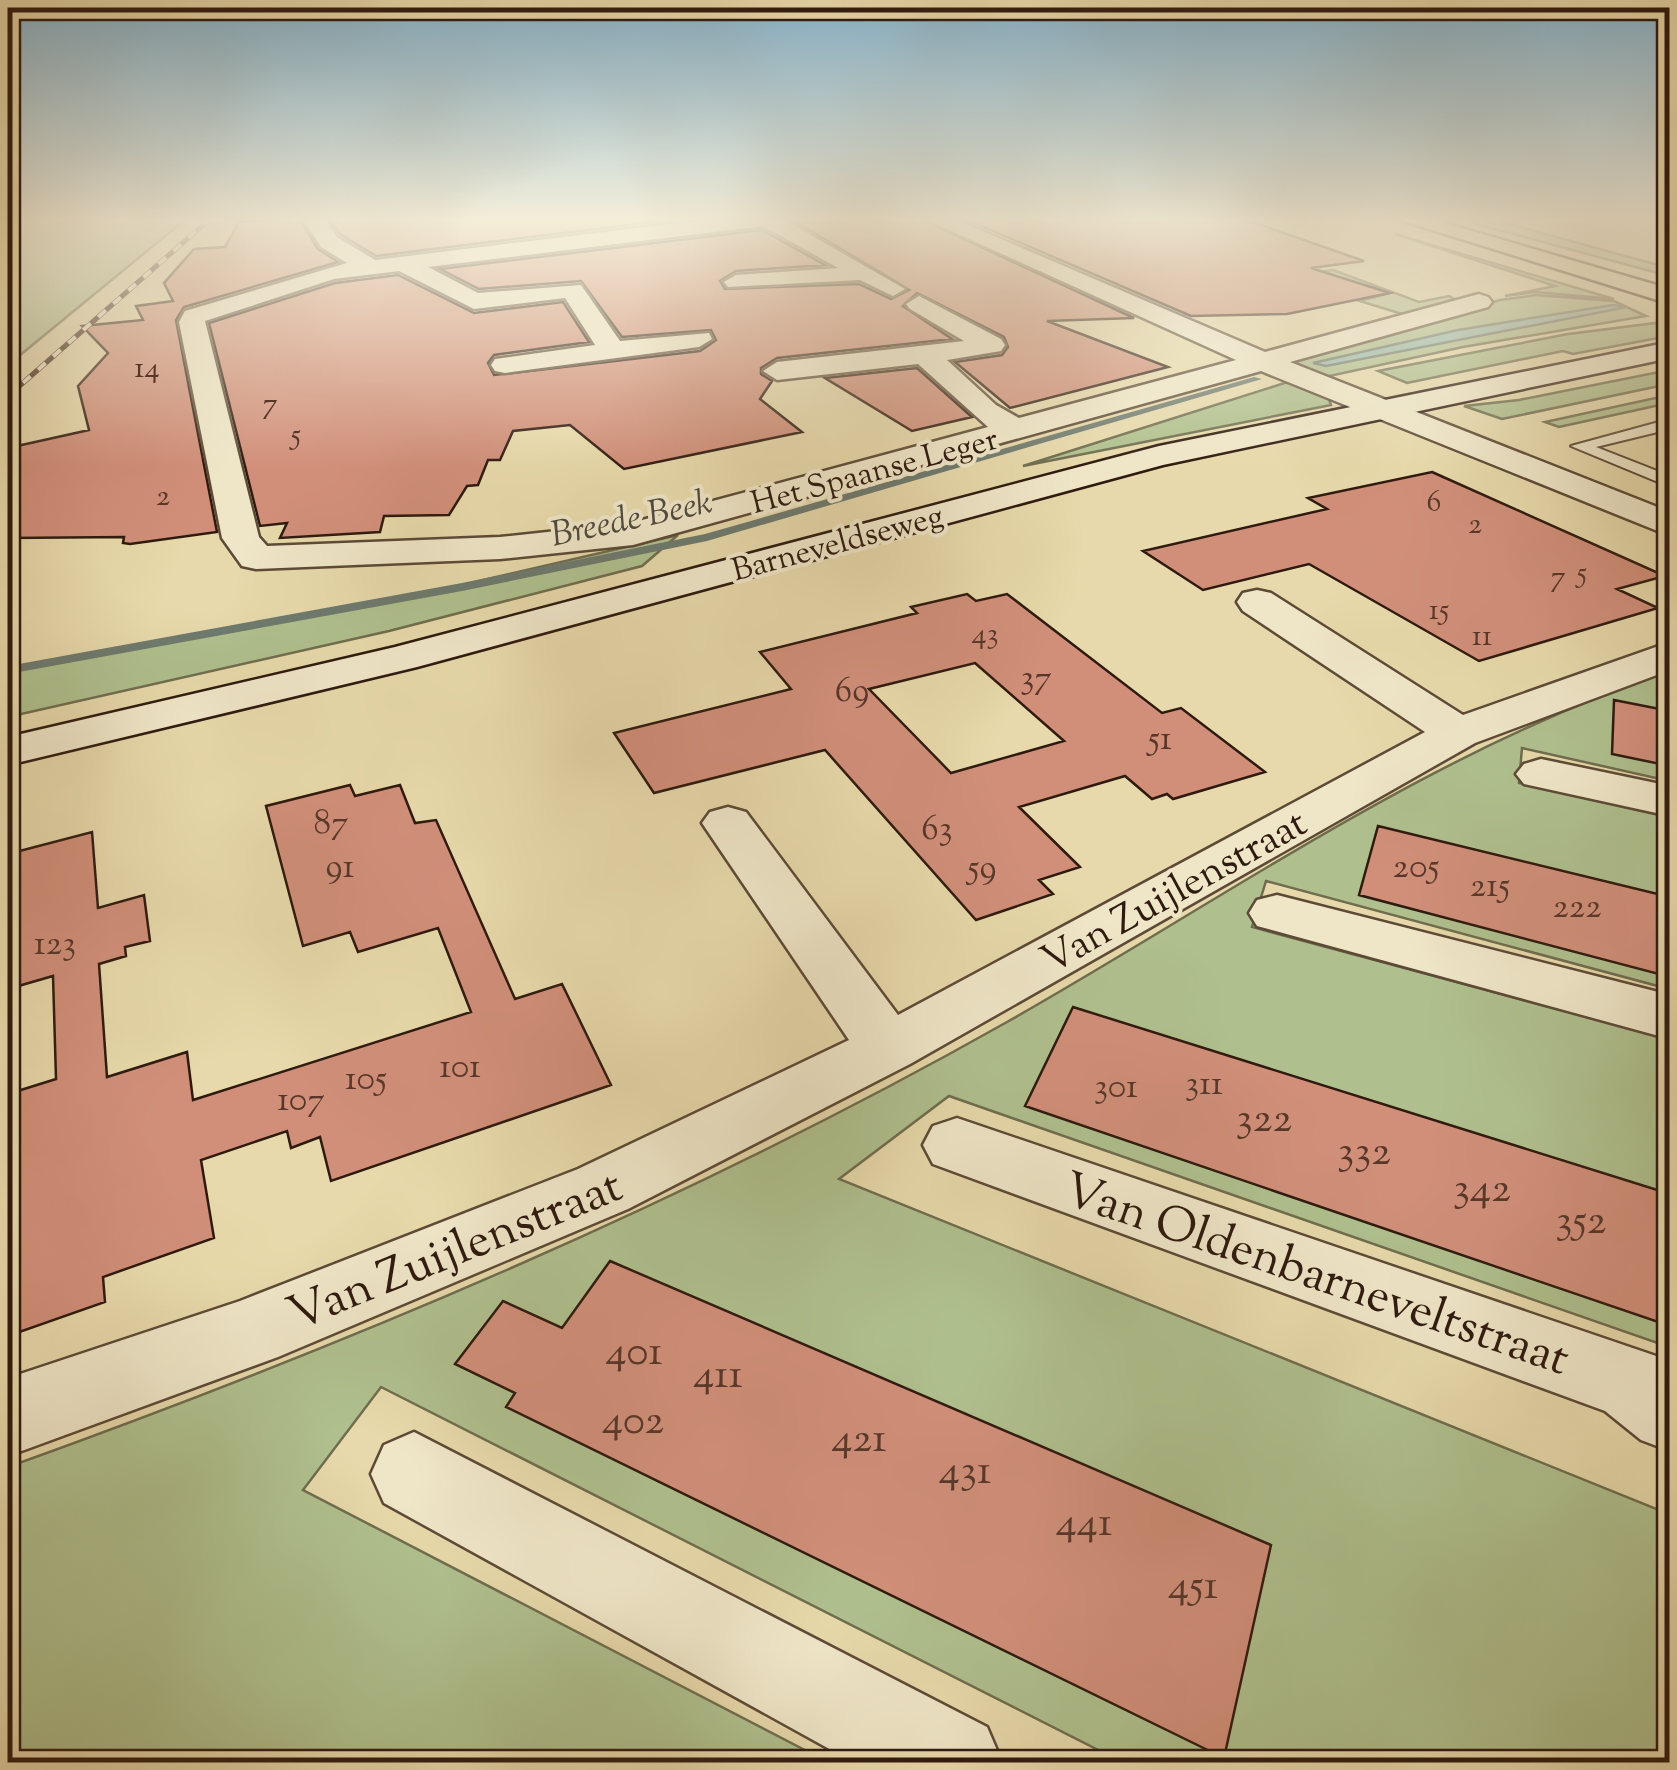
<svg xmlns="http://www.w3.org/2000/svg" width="1677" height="1770" viewBox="0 0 1677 1770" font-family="'Sorts Mill Goudy',serif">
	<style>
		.green { fill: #afc08e; stroke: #6f6d4e; stroke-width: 2.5 }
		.water { fill: #97baad; stroke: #6d7a6e; stroke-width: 2.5 }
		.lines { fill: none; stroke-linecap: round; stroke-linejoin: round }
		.stream { fill: #6d7a6e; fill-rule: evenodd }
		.building { fill: #d18f7a; stroke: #2f1a0f; stroke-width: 2.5; fill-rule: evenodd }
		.lane-casing { stroke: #5d4a36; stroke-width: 4 }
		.street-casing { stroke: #5d4a36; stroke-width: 5 }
		.secondary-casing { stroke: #2f1a0f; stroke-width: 5 }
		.primary-casing { stroke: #2f1a0f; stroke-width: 5 }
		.lane { fill: #efe6c8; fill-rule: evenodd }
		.street { fill: #efe6c8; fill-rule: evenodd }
		.secondary { fill: #efe6c8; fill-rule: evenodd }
		.primary { fill: #e7d9ab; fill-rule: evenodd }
		.rail-casing { stroke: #2f1a0f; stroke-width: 5 }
		.rail { stroke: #efe6c8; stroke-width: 4; stroke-dasharray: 10; stroke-linecap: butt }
		.labels { text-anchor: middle; stroke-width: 8; stroke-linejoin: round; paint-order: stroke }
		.far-number-label { font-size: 30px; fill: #58372a }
		.far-street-label { font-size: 32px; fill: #2f1a0f; stroke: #efe6c8 }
		.far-water-label { font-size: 35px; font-style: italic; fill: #4e4a3e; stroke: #efe6c8 }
		.number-label { font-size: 35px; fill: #58372a }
		.street-label { font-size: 40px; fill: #2f1a0f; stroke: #efe6c8 }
		.near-number-label { font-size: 42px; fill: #58372a }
		.near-street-label { font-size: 48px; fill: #2f1a0f; stroke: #efe6c8 }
	</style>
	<rect width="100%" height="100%" fill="#e7d9ab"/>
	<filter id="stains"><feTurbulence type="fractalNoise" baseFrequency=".002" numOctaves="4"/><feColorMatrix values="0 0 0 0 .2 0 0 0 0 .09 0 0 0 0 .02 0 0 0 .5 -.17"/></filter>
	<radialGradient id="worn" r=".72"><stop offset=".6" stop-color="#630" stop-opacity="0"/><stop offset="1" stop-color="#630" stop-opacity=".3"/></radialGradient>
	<path class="green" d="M8,219H186L8,365Z
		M1457,219H1491L1669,268V276Z
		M1395,234L1614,299L1535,292L1505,296L1555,286Z
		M1333,270L1419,302L1449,296L1460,302L1405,315L1360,301L1390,293L1344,279L1275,278Z
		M1536,295L1614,301L1646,316L1463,347L1325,377L1294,362V358L1500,300Z
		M1655,323L1669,327V336L1573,354L1563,351L1407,383L1378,371L1568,334Z
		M1669,370V384L1502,419L1464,406L1519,400Z
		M1294,380L1327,394L1331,405L1023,466Z
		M1669,395V403L1559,427L1545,422Z
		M678,535L642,566L389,631L8,717V668L440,590Z
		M1669,671V781L1522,748L1519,783L1669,817V989L1266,881L1252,927L1669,1039V1347L949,1096L839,1179L1669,1514V1762H1122L381,1387L303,1490L828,1762H8V1467C350,1344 690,1201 1007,1022C1226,898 1429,752 1669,671Z"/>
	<path class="water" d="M1613,305L1627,307L1326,366L1313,363L1458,330Z"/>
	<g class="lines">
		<path class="stream" d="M1254,377L1262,379L707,541L462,591L8,674V666L462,583L705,534Z"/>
	</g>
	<path class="building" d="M300,219L318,249L338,262L184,307L176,320L217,532L130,544L123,543L124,537L8,538V448L89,430L78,386L108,353L82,326L143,320L136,306L173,301L164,283L194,249L225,247L239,222Z
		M329,219H678L376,256L340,234Z
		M791,219H921L1134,318L1047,321L1168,367L1010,408L955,362L1002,355L1008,347L1004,337L917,293L903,306L952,339L777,358L761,368V374L772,381L760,399L802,432L624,469L570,425L513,431L500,460H488L478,485L467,486L449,515L384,516L380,532L280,538L287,523L260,526L209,323L335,283L398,275L474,313L563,302L589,342L494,355L488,363L494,375L700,351L716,340L711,330L622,337L581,281L479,289L440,269L762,230L825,265L736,271L720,281L725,289L859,284L891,299L909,290Z
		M965,219H1244L1364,261L1311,268L1390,293L1287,314L1191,316Z
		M917,368L972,417L912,431L825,378Z
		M1432,472L1665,576L1617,589L1658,608L1479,661L1309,564L1203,590L1143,551L1327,509L1308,498Z
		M967,594L976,601L1007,594L1162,713L1181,708L1265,772L1173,799L1167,794L1152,799L1125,776L1019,807L1080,867L1039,880L1053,894L976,920L825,750L654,793L614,733L791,689L760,652L917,613L911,607ZM975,663L1064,741L951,773L869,689Z
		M1614,700L1670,711V766L1612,754Z
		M350,785L355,796L400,785L415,823L436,820L515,999L562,984L611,1085L331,1181L320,1137L291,1148L287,1131L201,1160L214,1238L103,1277L105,1302L8,1336V1094L56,1079L53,976L8,989V854L92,832L98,908L144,895L150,941L125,947L126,956L99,964L107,1077L187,1052L193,1100L471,1012L438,928L358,952L350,932L303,946L266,806Z
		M1378,826L1670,897V977L1359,895Z
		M1073,1007L1670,1194V1326L1025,1106Z
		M610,1261L1271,1545L1224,1758L506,1407L515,1393L455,1364L503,1301L562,1328Z"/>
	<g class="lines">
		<g class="lane-casing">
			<path id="lane" d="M1660,219H1670V223L1661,221Z
				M1670,419V429L1596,447L1670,476V487L1571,446Z"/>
		</g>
		<g class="street-casing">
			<path id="street" d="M303,219H324L337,237L375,260L713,219H783L905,289L893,296L860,280L728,287L724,282L736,275L838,268L763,226L428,267L478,293L581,285L620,341L709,333L712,339L699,347L505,373L495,371L491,365L495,359L595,345L565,298L474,309L399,271L334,279L205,321L259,537L267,546L500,537L631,523L988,427L918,364L777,380L763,371L777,362L964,341L910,309L906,304L919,296L1001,339L1005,345L1001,351L947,360L996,405L1019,418L1236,360L925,219H954L1265,352L1479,294L1488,297L1492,302L1488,307L1290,362L1670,512V536L1261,371L633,545L500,559L256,569L242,566L222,538L179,322L185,311L347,263L321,247Z
				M1257,590L1271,593L1463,715L1670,642V670L1475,743L910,1064L628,1209L278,1357L8,1456V1378L240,1301L578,1169L849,1040L702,823L710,812L728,807L746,812L898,1015L1425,732L1243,611L1237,602L1243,593Z
				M1541,759L1670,786V816L1524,784L1516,774L1524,764Z
				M1277,895L1670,995V1039L1257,926L1249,913L1257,900Z
				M957,1118L1662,1358L1670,1364V1451L1641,1440L1605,1411L933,1164L923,1145L933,1126Z
				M414,1432L987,1727L1002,1762H853L384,1503L371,1474L384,1445Z"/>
		</g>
		<g class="secondary-casing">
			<path id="secondary" d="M1670,342V358L1163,465L417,667L8,765V737L395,647L1159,446Z"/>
		</g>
		<g class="primary-casing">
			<path id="primary" d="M1397,219H1431L1670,289V304Z"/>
		</g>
		<use href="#lane" class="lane"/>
		<use href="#street" class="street"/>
		<use href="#secondary" class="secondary"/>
		<use href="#primary" class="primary"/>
		<g class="rail-casing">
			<path id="rail" d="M8,396L210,219"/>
		</g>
		<use href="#rail" class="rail"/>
	</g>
	<linearGradient id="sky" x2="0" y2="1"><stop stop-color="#87b6d0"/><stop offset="0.47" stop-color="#f4eed9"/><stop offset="1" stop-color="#f4eed9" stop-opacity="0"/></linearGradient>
	<rect width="1677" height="467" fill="url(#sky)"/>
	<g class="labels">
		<g class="far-number-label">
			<text x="147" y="377">14</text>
			<text x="270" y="413">7</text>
			<text x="296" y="444">5</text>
			<text x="163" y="505">2</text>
			<text x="1434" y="511">6</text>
			<text x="1475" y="533">2</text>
			<text x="1582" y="582">5</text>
			<text x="1558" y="586">7</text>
			<text x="1439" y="619">15</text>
			<text x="985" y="643">43</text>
			<text x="1482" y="645">11</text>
		</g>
		<g class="far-street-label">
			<text transform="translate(874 470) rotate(-15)" y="11">Het Spaanse Leger</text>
			<text transform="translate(837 542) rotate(-15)" y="11">Barneveldseweg</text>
		</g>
		<g class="far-water-label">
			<text transform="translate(631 517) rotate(-12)" y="12">Breede Beek</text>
		</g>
		<g class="number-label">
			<text x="1036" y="688">37</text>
			<text x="852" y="701">69</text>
			<text x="1160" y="749">51</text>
			<text x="331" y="833">87</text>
			<text x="937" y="839">63</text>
			<text x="340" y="877">91</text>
			<text x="1416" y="877">205</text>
			<text x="982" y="878">59</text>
			<text x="1490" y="896">215</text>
			<text x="1577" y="917">222</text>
			<text x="55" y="954">123</text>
			<text x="460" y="1077">101</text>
			<text x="366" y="1089">105</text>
			<text x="1204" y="1094">311</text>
			<text x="1116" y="1097">301</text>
			<text x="301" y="1110">107</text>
		</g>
		<g class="street-label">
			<text transform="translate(1173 890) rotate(-29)" y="14">Van Zuijlenstraat</text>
		</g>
		<g class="near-number-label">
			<text x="1264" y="1131">322</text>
			<text x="1364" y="1164">332</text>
			<text x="1482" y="1201">342</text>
			<text x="1581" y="1233">352</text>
			<text x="634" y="1364">401</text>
			<text x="718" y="1387">411</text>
			<text x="633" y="1433">402</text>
			<text x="859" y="1451">421</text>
			<text x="965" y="1483">431</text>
			<text x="1084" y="1535">441</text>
			<text x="1193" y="1598">451</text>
		</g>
		<g class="near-street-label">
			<text transform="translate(454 1248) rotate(-22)" y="17">Van Zuijlenstraat</text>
			<text transform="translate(1317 1272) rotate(19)" y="17">Van Oldenbarneveltstraat</text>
		</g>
	</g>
	<rect width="1677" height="1770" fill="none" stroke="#e7d9ab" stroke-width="40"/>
	<rect x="10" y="10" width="1657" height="1750" fill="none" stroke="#2f1a0f" stroke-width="5"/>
	<rect x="20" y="20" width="1637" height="1730" fill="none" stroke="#2f1a0f" stroke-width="2.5"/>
	<rect width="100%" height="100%" filter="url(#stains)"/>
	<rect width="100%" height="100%" fill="url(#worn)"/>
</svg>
